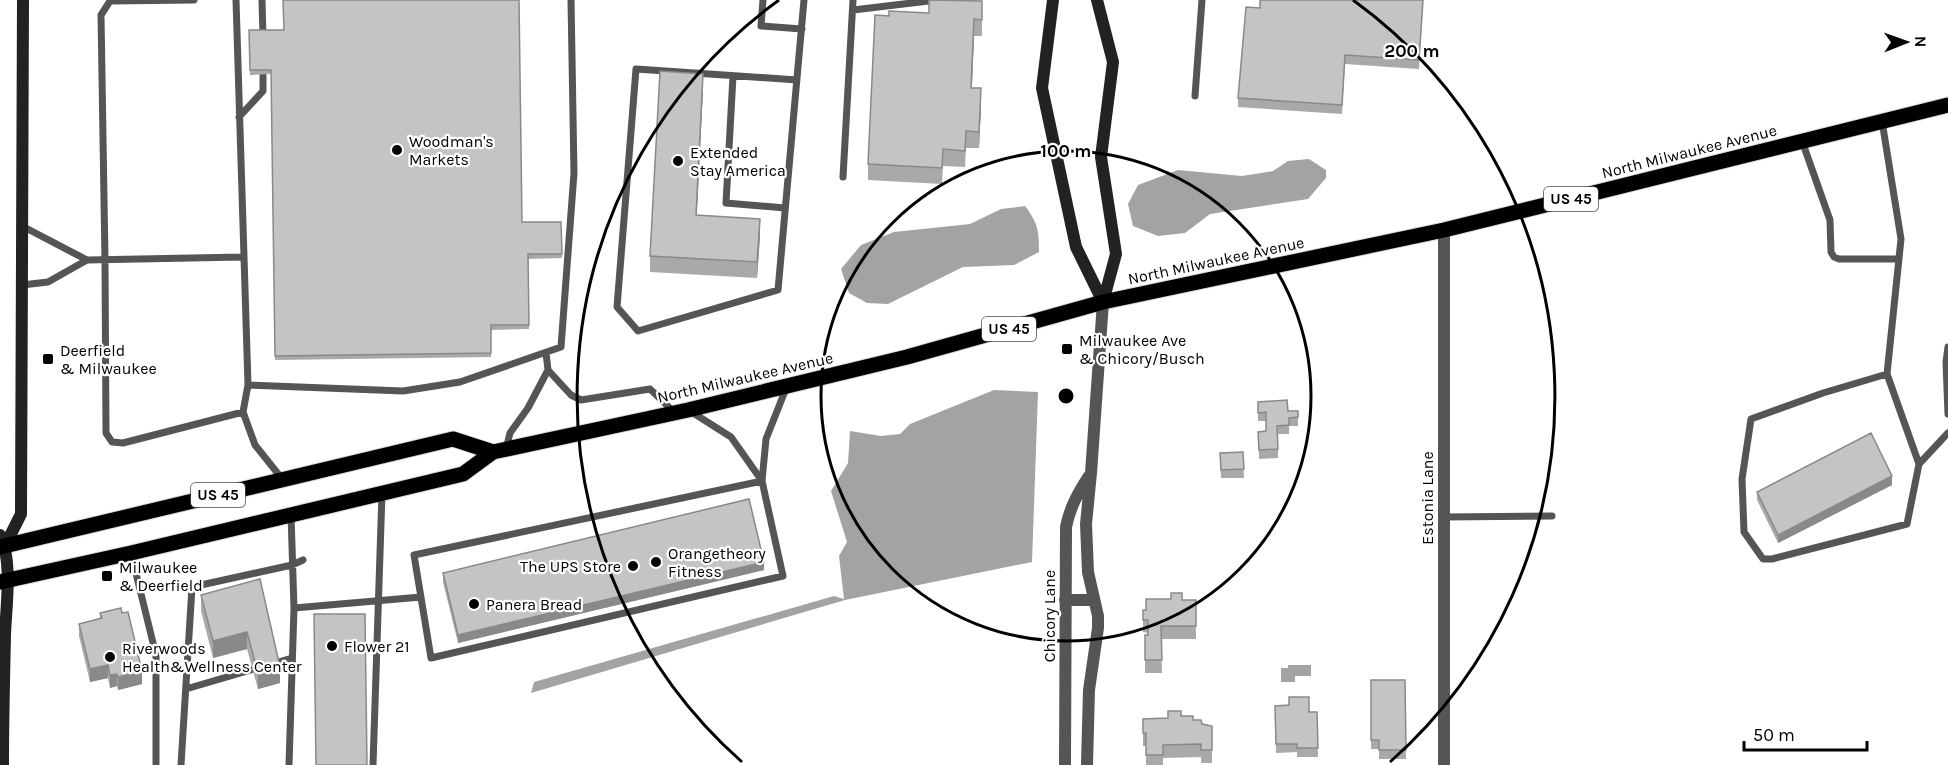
<svg xmlns="http://www.w3.org/2000/svg" width="1948" height="765" viewBox="0 0 1948 765" font-family="Karla,sans-serif">
	<style>
		.water { fill: #a3a3a3 }
		.lines { fill: none; stroke-linecap: round; stroke-linejoin: round }
		.primary-casing { stroke: #dbdbdb; stroke-width: 17 }
		.lane { stroke: #555; stroke-width: 7 }
		.street { stroke: #555; stroke-width: 12 }
		.secondary { stroke: #222; stroke-width: 12 }
		.primary { stroke: #000; stroke-width: 15 }
		.wall { fill: #a9a9a9 }
		.shaded-wall { fill: #898989 }
		.building { fill: #c4c4c4; stroke: #898989; stroke-width: 1.5 }
		.ring { fill: none; stroke: #000; stroke-width: 3 }
		.poi-dot { fill: #000; stroke: #fff; stroke-width: 2 }
		.labels { text-anchor: middle; stroke-width: 4.5; stroke-linejoin: round; paint-order: stroke }
		.shield { fill: #fff; stroke: #4c4c4c; stroke-width: 1.5 }
		.shield-label { font-size: 15px; font-weight: bold; fill: #000 }
		.poi-label { font-size: 16px; fill: #000; stroke: #fff; text-anchor: start }
		.street-label { font-size: 16px; fill: #000; stroke: #fff }
		.centre { fill: #000; stroke: #fff; stroke-width: 3 }
		.ring-label { font-size: 18px; text-anchor: middle; font-weight: bold; fill: #000; stroke: #fff; stroke-width: 4.5; stroke-linejoin: round; paint-order: stroke }
	</style>
	<rect width="100%" height="100%" fill="#fff"/>
	<path class="water" d="M1309,159L1326,170V178L1308,199L1210,214L1185,233L1158,236L1133,226L1128,204L1138,185L1178,170L1242,176L1273,171L1288,161Z
		M1025,206C1038,223 1039,231 1039,252L1014,265L963,267L888,304L867,303L849,293L841,269L861,245L894,232L970,224L1001,209Z
		M994,390L1038,392L1032,562L845,600L531,693L534,682L834,596L844,599L839,556L847,542L831,491L848,463L850,431L881,436L900,434L910,424Z
		M1288,665H1311V676H1295V682H1281V668H1288Z"/>
	<g class="lines">
		<g class="primary-casing">
			<path id="primary" d="M0,547L453,439L493,452
				M0,582L131,553L463,474L493,452L688,410L907,357L1103,302L1444,230L1948,105"/>
		</g>
		<path class="lane" d="M194,0L110,1L101,15L105,260L106,433L112,442L123,443L243,412L248,385
			M236,0L248,385L403,391L460,382L561,347L574,173L571,0
			M262,0L263,37
			M763,0L761,26L802,29
			M853,10L937,0
			M733,76L726,203L785,208
			M797,80L636,69L617,307L638,331L778,290L804,0
			M1195,96L1202,0
			M239,117L263,91V66
			M1882,121L1901,239L1887,374L1823,393L1751,419L1742,479L1744,532L1763,559H1772L1907,524L1919,464L1887,374
			M1802,141L1830,220L1831,252L1834,257L1839,259H1899
			M843,177L853,0
			M22,226L87,260L243,257
			M22,285L48,282L87,260
			M1948,347L1946,362L1948,414
			M548,370L571,395L581,400L650,389L675,413
			M690,411L731,437L762,481
			M243,412L255,445L283,480
			M506,449L510,433L528,408L548,370L546,353
			M1919,464L1948,433
			M762,481L414,555L431,658L783,576L762,481L766,439L787,386
			M1444,517L1552,516
			M131,553L156,655V765
			M294,608L421,597
			M272,664L292,658
			M186,689L261,667
			M181,765L192,587L292,565L303,560
			M289,765L294,608L291,515
			M373,765L382,493"/>
		<path class="street" d="M1065,600H1094
			M1065,765L1066,527C1070,507 1078,493 1089,476
			M1087,765L1089,690L1098,628V616L1088,572L1086,524L1091,473L1103,302
			M1444,765V230"/>
		<path class="secondary" d="M1053,0L1042,88L1076,247L1103,302
			M1097,0L1113,62L1101,157L1116,254L1103,302
			M0,535C13,561 6,606 5,635C4,679 3,722 3,765
			M5,546L21,514L23,0"/>
		<use href="#primary" class="primary"/>
	</g>
	<path class="wall" d="M1260,0H1423L1419,69L1345,64L1342,114L1238,107V98L1260,8Z
		M929,13L982,18V36H974L972,88L981,105L979,148H966L965,167L943,166L942,184L868,180V164L889,16Z
		M249,30L522,222H561L562,258L528,259L529,329L491,330V357L275,360L271,74L250,75Z
		M703,90L696,215L760,236L757,278L650,272V256Z
		M1258,402L1288,411H1298V426H1289V434H1278V458L1259,459L1258,432L1266,431V421H1258Z
		M1243,452L1244,478H1221L1220,453Z
		M1892,485L1778,543L1757,500V492Z
		M764,570L458,643L443,582V573Z
		M260,579L280,683L258,689L247,649L213,658L201,611V595Z
		M1182,600H1196V639H1161L1162,673H1145V635H1148V633L1143,632V610H1146Z
		M100,613L142,684L118,690L117,686L110,688L108,678L90,682L79,636V624L100,618Z
		M1371,680H1405L1406,759H1379V749H1371Z
		M1275,706L1309,712H1317L1318,757H1297V752L1276,753Z
		M1181,716L1193,720L1202,724L1212,726V763H1201V757L1163,758V765H1146V746H1143V719L1168,718Z"/>
	<path class="shaded-wall" d="M974,19V36L971,104V88Z
		M703,74V90L696,232V215Z
		M981,88V105L979,148V132Z
		M760,219V236L757,278V262Z
		M1892,476V485L1778,543V535Z
		M764,562V570L458,643V635Z
		M247,632V649L213,658V641Z
		M108,665V678L90,682V669Z
		M280,667V683L258,689V673Z
		M142,671V684L118,690V677Z
		M117,674V686L110,688V675Z"/>
	<path class="building" d="M283,0H519L522,222H561L562,254H528L529,325H491V353L275,356L271,70H250L249,30H284Z
		M929,0L982,1V20L974,19L971,88H981L979,132L966,131L965,151L943,149L942,168L868,164L875,15L889,16V11L929,13Z
		M1260,0H1423L1419,60L1345,55L1342,105L1238,98L1246,7L1260,8Z
		M660,71L703,74L696,215L760,219L757,262L650,256Z
		M1287,400L1288,411H1298V417L1289,418V425L1277,426L1278,449L1259,450L1258,432L1266,431V412L1258,413V402Z
		M1871,433L1892,476L1778,535L1757,492Z
		M1243,452L1244,469L1221,470L1220,453Z
		M749,499L764,562L458,635L443,573Z
		M260,579L280,667L258,673L247,632L213,641L201,595Z
		M1171,593H1182V600H1196V626H1161L1162,660H1145V635H1148V620H1143V610H1146V599H1171Z
		M121,608L122,613L128,612L142,671L118,677L117,674L110,675L108,665L90,669L79,624L102,618L100,613Z
		M314,614H365L367,765H316Z
		M1371,680H1405L1406,750H1379V740H1371Z
		M1289,697H1309V712H1317L1318,748H1297V744H1276L1275,706L1289,705Z
		M1168,711H1181V716H1193V720H1201L1202,724L1212,726V750H1201V744L1163,745V755H1146V733H1143V719L1168,718Z"/>
	<g class="ring">
		<circle cx="1066" cy="396" r="245"/>
		<path d="M742 762A489 489 0 0 1 779 0M1353 0A489 489 0 0 1 1390 762"/>
	</g>
	<g class="poi-dot">
		<circle cx="397" cy="150" r="6"/>
		<circle cx="678" cy="161" r="6"/>
		<rect x="1061" y="343" width="12" height="12" rx="3"/>
		<rect x="42" y="353" width="12" height="12" rx="3"/>
		<circle cx="656" cy="562" r="6"/>
		<circle cx="633" cy="566" r="6"/>
		<rect x="101" y="570" width="12" height="12" rx="3"/>
		<circle cx="474" cy="604" r="6"/>
		<circle cx="332" cy="646" r="6"/>
		<circle cx="110" cy="657" r="6"/>
	</g>
	<g class="labels">
		<g class="shield">
			<rect x="1544" y="187" width="54" height="24" rx="4.5"/>
			<rect x="982" y="317" width="54" height="24" rx="4.5"/>
			<rect x="191" y="483" width="54" height="24" rx="4.5"/>
		</g>
		<g class="shield-label">
			<text x="1571" y="204">US 45</text>
			<text x="1009" y="334">US 45</text>
			<text x="218" y="500">US 45</text>
		</g>
		<g class="poi-label">
			<text x="409" y="147">Woodman's<tspan x="409" dy="18">Markets</tspan></text>
			<text x="690" y="158">Extended<tspan x="690" dy="18">Stay America</tspan></text>
			<text x="1079" y="346">Milwaukee Ave<tspan x="1079" dy="18">&amp; Chicory/Busch</tspan></text>
			<text x="60" y="356">Deerfield<tspan x="60" dy="18">&amp; Milwaukee</tspan></text>
			<text x="668" y="559">Orangetheory<tspan x="668" dy="18">Fitness</tspan></text>
			<text x="621" y="572" text-anchor="end">The UPS Store</text>
			<text x="119" y="573">Milwaukee<tspan x="119" dy="18">&amp; Deerfield</tspan></text>
			<text x="486" y="610">Panera Bread</text>
			<text x="344" y="652">Flower 21</text>
			<text x="122" y="654">Riverwoods<tspan x="122" dy="18">Health&amp;Wellness Center</tspan></text>
		</g>
		<g class="street-label">
			<text transform="translate(1689 151) rotate(-14)" y="6">North Milwaukee Avenue</text>
			<text transform="translate(1216 260) rotate(-12)" y="6">North Milwaukee Avenue</text>
			<text transform="translate(745 377) rotate(-13)" y="6">North Milwaukee Avenue</text>
			<text transform="translate(1427 498) rotate(-90)" y="6">Estonia Lane</text>
			<text transform="translate(1049 616) rotate(-90)" y="6">Chicory Lane</text>
		</g>
	</g>
	<circle cx="1066" cy="396" r="9" class="centre"/>
	<g class="ring-label">
		<text x="1412" y="57">200 m</text>
		<text x="1066" y="157">100 m</text>
	</g>
	<g transform="translate(1906 42) rotate(89)" stroke="#ffffff" stroke-width="4.5" paint-order="stroke">
	<path d="M0-4.5L10 22L0 15L-10 22Z" fill="#000000"/>
	<text y="-9" font-size="16" font-weight="bold" text-anchor="middle" fill="#000000">N</text>
	</g>
	<path d="M1744 741v9h123v-9" fill="none" stroke="#000000" stroke-width="3"/>
	<text x="1753" y="741" font-size="18" fill="#000000" stroke="#ffffff" stroke-width="4.5" paint-order="stroke">50 m</text>
</svg>
